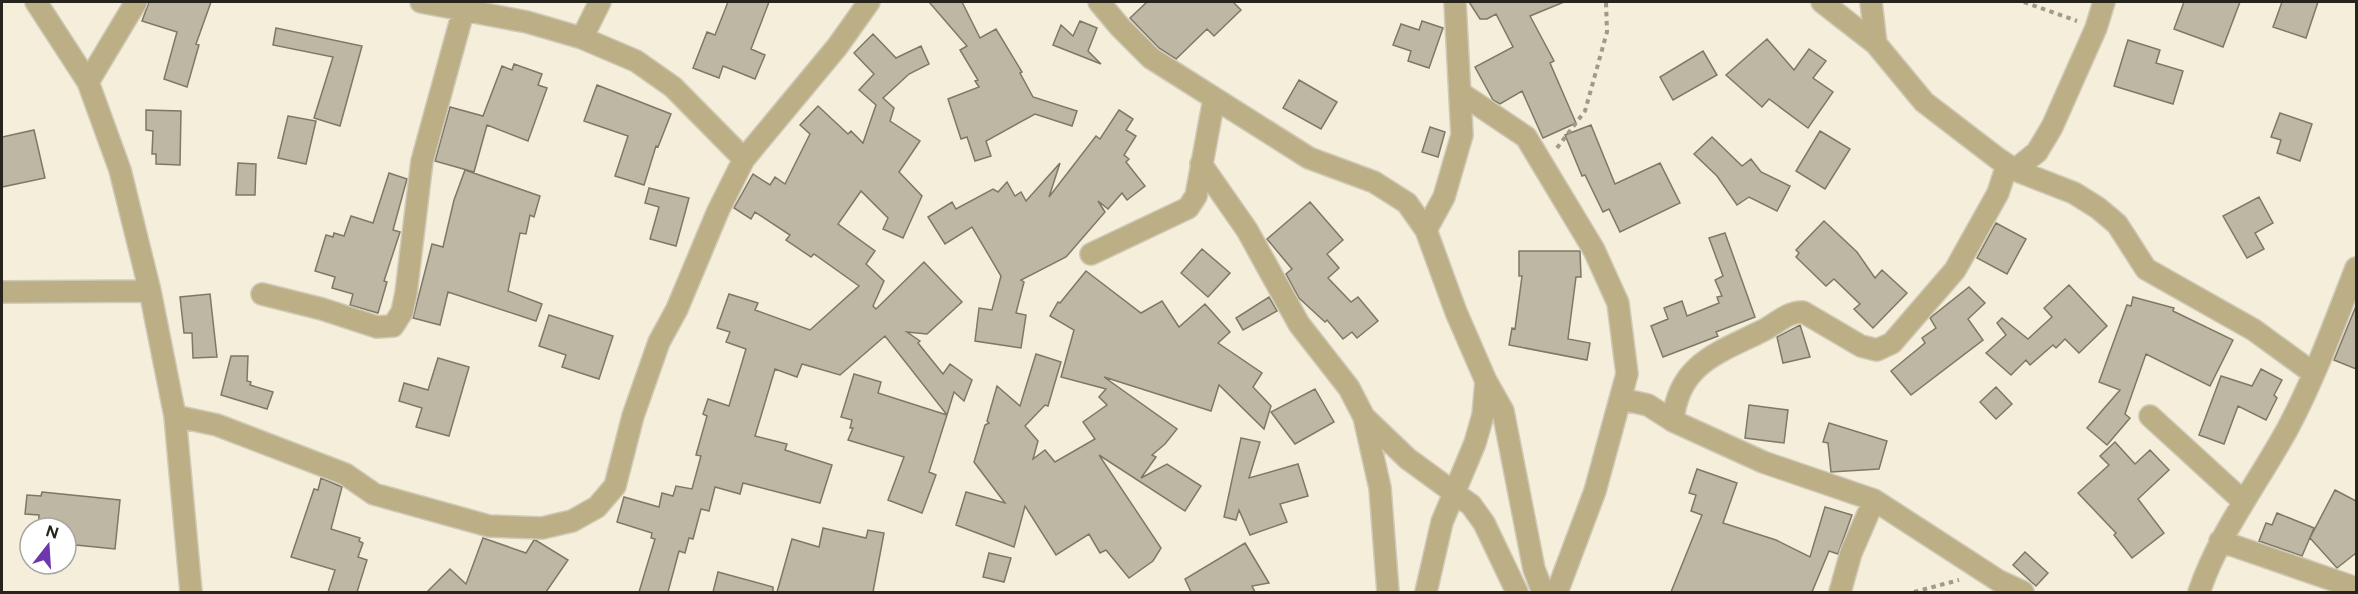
<svg xmlns="http://www.w3.org/2000/svg" width="2358" height="594" viewBox="0 0 2358 594" font-family="Figtree,sans-serif">
	<style>
		.building { fill: #beb7a4; stroke: #7e7866; stroke-width: 1.5 }
		.lines { fill: none; stroke-linecap: round; stroke-linejoin: round }
		.minor-casing { stroke: #cfcab8; stroke-width: 24 }
		.path { stroke: #9f9b8c; stroke-width: 4; stroke-dasharray: 4.5 4.5; stroke-linecap: butt }
		.minor { stroke: #bcae85; stroke-width: 21 }
	</style>
	<rect width="100%" height="100%" fill="#f4eeda"/>
	<path class="building" d="M149,2H211L196,44L199,45L187,87L164,79L177,32L142,21Z
		M728,2H769L751,49L765,55L755,79L723,66L719,78L693,68L707,32L715,35Z
		M929,2H962L980,38L996,29L1022,72L1020,73L1033,97L1077,111L1072,126L1035,114L986,141L991,156L975,161L967,137L961,139L948,99L979,87L975,81L978,80L960,50L967,46Z
		M1147,2H1233L1241,10L1214,36L1207,29L1176,59L1159,48L1130,18Z
		M1469,2H1564L1530,16L1554,61L1550,63L1576,123L1543,138L1522,91L1500,104L1493,100L1475,67L1513,47L1496,14L1487,19H1480Z
		M2184,2H2240L2223,47L2174,29Z
		M2282,2H2318L2306,38L2273,27Z
		M1080,21L1097,28L1088,51L1101,64L1053,45L1061,25L1073,36Z
		M1422,21L1443,28L1429,68L1408,61L1411,51L1393,45L1401,24L1419,30Z
		M276,28L362,46L340,126L314,118L333,57L273,45Z
		M873,34L896,58L921,46L929,64L909,74L883,98L894,108L890,121L920,141L899,172L922,196L903,238L883,229L888,218L861,191L838,224L875,251L866,264L884,281L873,306L876,309L924,262L962,302L927,334L907,332L920,341L918,343L943,374L950,364L972,380L964,401L954,392L947,415L885,336L840,375L802,364L797,377L775,369L755,436L787,444L785,450L832,465L820,503L743,483L740,494L715,487L709,511L701,509L693,539L689,538L685,553L679,551L668,592H639L655,539L651,538L652,533L617,522L624,497L659,507L662,493L673,496L676,486L692,489L701,456L696,455L707,416L703,414L708,399L729,406L746,349L726,342L730,332L717,328L729,294L758,303L755,310L810,330L859,286L814,254L811,257L786,240L790,235L755,212L751,219L734,208L753,174L770,185L775,177L785,184L810,134L800,125L818,106L848,134L851,131L863,143L876,105L859,90L874,74L854,53Z
		M1767,39L1794,70L1809,49L1826,61L1813,78L1833,92L1808,128L1769,99L1762,107L1726,75Z
		M2128,40L2160,50L2156,63L2183,71L2173,104L2114,86Z
		M1703,51L1717,75L1673,100L1660,77Z
		M514,64L542,74L538,85L547,88L528,141L487,125L474,172L435,161L450,107L483,116L502,66L512,70Z
		M1299,80L1337,102L1321,129L1283,108Z
		M597,85L671,114L658,147L656,146L644,185L615,176L628,136L584,121Z
		M146,110L181,111L180,165L156,164V154H152L153,131L146,130Z
		M1119,110L1133,119L1126,130L1136,136L1124,155L1129,159L1126,162L1145,186L1127,200L1122,193L1108,209L1098,201L1105,212L1066,257L1021,280L1024,282L1016,313L1026,315L1021,348L975,341L979,308L992,310L1001,276L972,227L945,244L928,217L952,202L956,209L993,189L998,192L1007,182L1015,196L1021,192L1026,201L1060,163L1049,197L1096,136L1100,139Z
		M2280,113L2312,124L2300,161L2277,153L2281,140L2271,137Z
		M288,116L316,121L306,164L278,158Z
		M1591,125L1615,184L1660,163L1680,203L1620,232L1609,209L1603,212L1585,175L1582,176L1565,135Z
		M1430,127L1445,132L1438,157L1422,152Z
		M34,130L45,178L2,187V137Z
		M1820,131L1850,149L1825,189L1796,171Z
		M1712,137L1742,166L1751,159L1761,172L1790,186L1777,211L1749,197L1737,205L1717,176L1694,154Z
		M238,163L256,164L255,195H236Z
		M465,170L540,196L534,217L530,215L526,234L520,233L508,291L542,304L536,321L448,292L440,325L413,318L432,244L443,247L454,200Z
		M389,173L407,179L393,230L400,232L384,281L387,282L378,313L350,305L353,294L332,288L335,277L315,271L326,235L333,237L334,233L344,236L351,216L373,223Z
		M649,188L689,198L676,246L650,239L659,207L645,203Z
		M2259,197L2273,223L2255,233L2264,249L2247,258L2223,216Z
		M1310,202L1343,240L1327,254L1339,268L1328,278L1351,302L1358,297L1378,321L1357,338L1352,332L1343,339L1327,320L1325,322L1299,298L1286,274L1292,269L1267,239Z
		M1824,221L1857,252L1875,278L1882,270L1907,293L1873,328L1854,309L1860,304L1834,279L1826,286L1796,257L1799,253L1796,250Z
		M1996,223L2026,239L2007,274L1977,258Z
		M1725,233L1755,317L1716,332L1718,336L1663,357L1651,326L1668,319L1664,308L1682,301L1687,316L1719,303L1717,297L1722,296L1715,280L1723,276L1709,238Z
		M1202,249L1230,273L1208,297L1181,273Z
		M1519,251H1580L1581,277H1576L1568,339L1590,343L1587,360L1509,345L1512,328L1515,329L1522,276H1519Z
		M1086,271L1141,313L1162,301L1179,327L1205,304L1230,332L1218,343L1262,373L1253,387L1271,406L1264,429L1219,385L1211,411L1104,377L1177,429L1165,444L1152,455L1156,457L1141,478L1167,464L1201,486L1185,511L1099,455L1161,548L1153,561L1129,578L1106,550L1100,553L1089,534L1056,555L1025,506L1014,547L956,525L966,492L1005,503L974,462L985,425L989,423L987,421L997,386L1020,406L1036,354L1061,362L1048,406L1045,405L1025,426L1038,441L1033,459L1045,450L1055,462L1095,439L1083,422L1107,405L1099,397L1106,389L1061,377L1074,330L1050,316L1058,302L1060,303Z
		M2069,285L2107,326L2079,353L2065,339L2056,348L2053,345L2030,365L2026,360L2011,375L1986,353L2006,335L1997,323L2002,318L2028,339L2052,317L2044,308Z
		M1969,287L1985,303L1968,319L1983,340L1911,395L1891,371L1925,343L1922,338L1936,328L1930,318Z
		M210,294L217,357L193,358L192,333H184L180,297Z
		M1269,297L1277,311L1243,330L1236,318Z
		M2133,297L2174,308L2173,311L2233,340L2210,386L2146,354L2125,414L2130,418L2107,445L2087,428L2120,390L2099,382L2127,305L2131,306Z
		M2356,306V369L2334,360Z
		M549,315L613,336L599,379L562,367L566,355L539,346Z
		M1800,325L1810,357L1783,363L1777,337Z
		M231,356H248L247,381L251,382L250,385L273,392L267,409L221,395Z
		M438,358L469,367L449,436L416,427L422,408L399,401L404,383L428,390Z
		M2261,369L2282,380L2274,395L2277,398L2266,420L2238,406L2224,444L2199,435L2221,376L2252,386Z
		M854,374L881,382L878,393L947,415L929,472L936,475L922,513L888,500L904,457L848,440L853,428H850L852,420L841,417Z
		M1996,387L2012,404L1996,419L1980,402Z
		M1315,389L1334,422L1295,444L1271,412Z
		M1749,405L1788,410L1784,443L1745,438Z
		M1829,423L1887,441L1879,469L1831,472L1828,443L1823,442Z
		M1241,438L1260,442L1249,478L1298,464L1308,496L1280,504L1287,522L1250,535L1239,510L1236,520L1224,517Z
		M2115,442L2135,464L2150,450L2169,470L2138,499L2164,533L2132,558L2114,535L2116,533L2078,493L2109,465L2100,456Z
		M1697,469L1737,483L1723,523L1776,540L1810,557L1825,507L1852,515L1838,554L1829,551L1812,592H1671L1702,515L1691,511L1696,495L1689,493Z
		M321,478L342,487L331,529L360,538L359,541L363,543L358,557L367,560L357,592H328L335,570L291,557L314,489L318,490Z
		M2335,490L2356,501V553L2337,568L2310,538Z
		M42,492L120,500L115,549L66,544V528H38L39,515L25,514L27,495L41,496Z
		M2277,513L2314,528L2302,556L2259,541L2266,523L2272,525Z
		M823,528L866,538L868,530L884,533L873,592H777L792,539L819,547Z
		M483,538L526,553L534,540L537,541L568,560L546,592H427L450,569L466,584Z
		M1245,543L1269,583L1252,586L1255,592H1191L1185,579Z
		M2025,552L2048,573L2036,586L2013,565Z
		M989,553L1011,558L1004,582L983,577Z
		M718,572L773,587V592H713Z"/>
	<g class="lines">
		<g class="minor-casing">
			<path id="minor" d="M36,2L88,82L120,170L150,291L175,416L191,592
				M421,2L527,22L582,38L636,61L673,87L744,159
				M1099,2L1120,27L1151,58L1309,158L1374,182L1407,203L1426,230L1456,312L1486,381L1483,415L1475,443L1442,522L1426,592
				M1822,2L1876,44L1924,102L1997,158L2015,170L2074,193L2098,208L2117,224L2146,269L2254,330L2313,373
				M1871,2L1876,44
				M582,38L600,2
				M88,82L136,2
				M1462,94L1526,137L1594,250L1618,303L1627,374L1595,491L1557,592
				M1201,164L1247,230L1299,324L1349,388L1364,417L1380,488L1388,592
				M2015,170L2037,152L2052,127L2096,28L2104,2
				M1426,230L1444,197L1462,135L1455,2
				M1091,254L1188,208L1196,196L1214,99
				M2,292L150,291
				M262,294L322,309L377,327L393,326L402,312L406,293L422,161L463,12
				M1486,381L1503,411L1534,569L1543,592
				M1621,399L1648,405L1673,421L1763,462L1874,500L1999,581L2023,592
				M175,416L217,425L345,474L374,494L489,526L542,528L572,521L597,507L615,486L633,416L659,342L677,309L718,211L744,159L837,47L869,2
				M2150,416L2244,502
				M1364,417L1408,459L1471,505L1484,523L1517,592
				M1673,421C1678,364 1718,353 1762,331C1777,324 1786,312 1803,312L1861,346L1877,350L1892,343L1955,270L1998,193L2007,165
				M2220,541L2356,588
				M1840,592L1851,553L1874,500
				M2199,592C2219,533 2258,483 2288,428C2315,377 2335,322 2356,268"/>
		</g>
		<path class="path" d="M2024,2L2077,21
			M1557,148L1585,111L1607,32L1606,2
			M1914,592L1959,580"/>
		<use href="#minor" class="minor"/>
	</g>
	<rect width="2358" height="594" fill="none" stroke="#26241d" stroke-width="6"/>
	<g transform="translate(48 546) rotate(17)"><circle r="28" fill="#ffffff" stroke="#a8a7a5" stroke-width="1.5"/>
	<path d="M0-4.5L10 22L0 15L-10 22Z" fill="#6f37ad"/>
	<text y="-9" font-size="16" font-weight="bold" text-anchor="middle" fill="#26241d">N</text>
	</g>
</svg>
